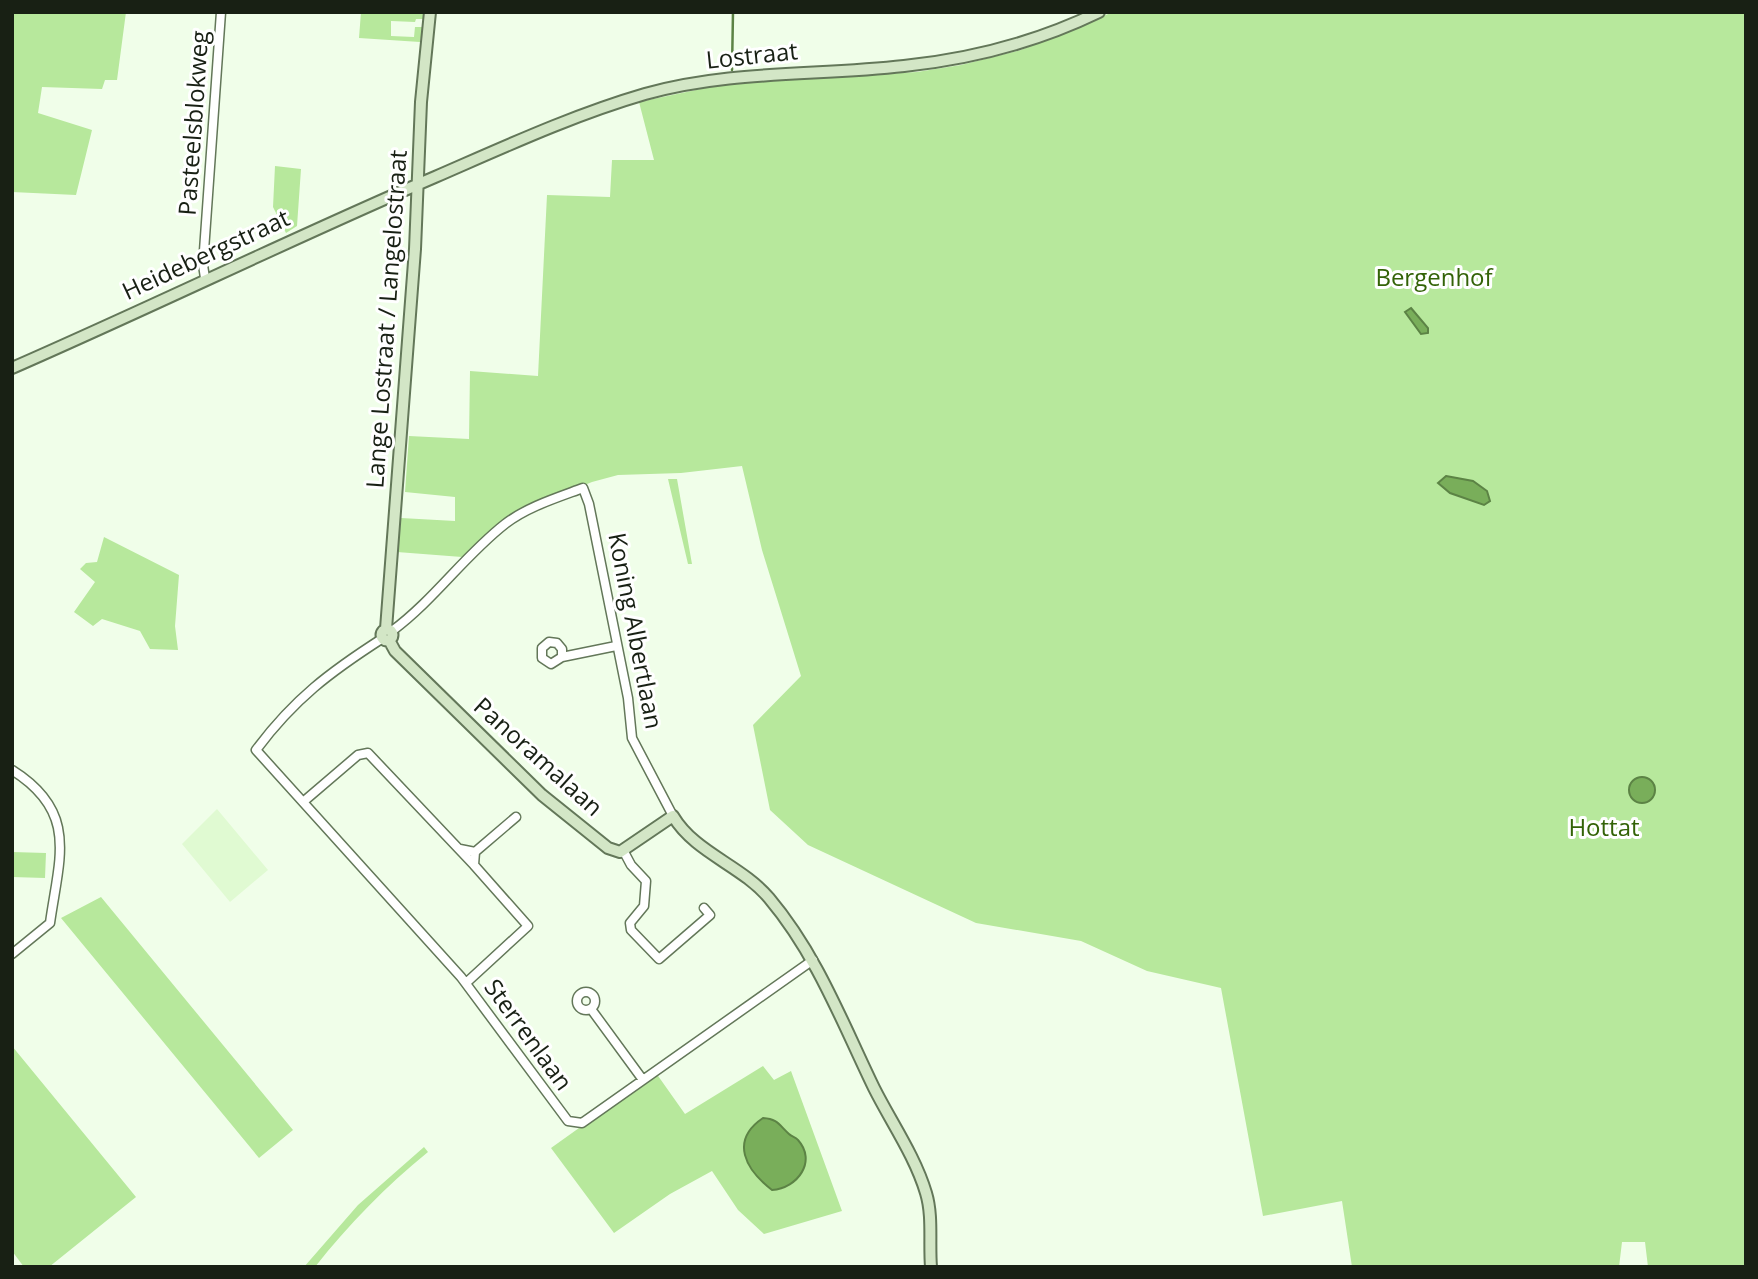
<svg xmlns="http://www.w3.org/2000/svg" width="1758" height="1279" viewBox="0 0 1758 1279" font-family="'Open Sans',sans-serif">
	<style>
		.built { fill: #e0fad2 }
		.green { fill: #b7e89c }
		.water { fill: #79ae5a; stroke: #5c8345; stroke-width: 2 }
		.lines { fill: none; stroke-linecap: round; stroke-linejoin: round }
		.stream { stroke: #5c8345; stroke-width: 2.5 }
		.street-casing { stroke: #637759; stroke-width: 11 }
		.secondary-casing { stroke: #637759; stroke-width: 14 }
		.street { stroke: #fff; stroke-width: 8 }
		.secondary { stroke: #d3e6c6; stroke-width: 10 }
		.labels { text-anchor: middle; stroke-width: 6; stroke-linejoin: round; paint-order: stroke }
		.street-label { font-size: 24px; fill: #182014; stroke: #fff }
		.park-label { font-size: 24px; fill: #336307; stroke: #fff }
	</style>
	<rect width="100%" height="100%" fill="#f0fee9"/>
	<path class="built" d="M217,809L268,870L230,902L182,844Z"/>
	<path class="green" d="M12,12H126L117,80H105L102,89L42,87L38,113L92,130L76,195L12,192Z
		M361,12H425L424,19H416L415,22L391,21V36L414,37L415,27H423L420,42L359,38Z
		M1113,12H1746V1267H1648L1645,1242H1622L1619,1267H1352L1342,1201L1263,1216L1221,988L1147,971L1081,941L976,923L808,845L770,810L753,725L801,676L762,550L742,466L681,473L618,475L592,482L521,511L462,557L397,552L401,518L455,521V497L405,492L409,436L469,439L470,371L538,376L547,195L610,197L612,160H654L639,102L729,83L917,72L961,65L1021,50Z
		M275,166L301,169L297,226L286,233L273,207Z
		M668,479H677L692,564H688Z
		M104,537L179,575L175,626L178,650L150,649L140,631L102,619L93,626L74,612L95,582L80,569L86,563L97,562Z
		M12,852L46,853L45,878L12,877Z
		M101,897L293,1130L259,1158L61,918Z
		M12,1046L136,1197L49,1267H24L12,1251Z
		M763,1066L774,1080L791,1071L842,1211L764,1234L738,1210L712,1171L670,1194L614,1233L551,1148L656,1073L685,1114Z
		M424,1147L428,1152C386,1186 349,1224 315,1267H304L358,1205Z"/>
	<path class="water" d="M1411,308L1428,328V333L1421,334L1405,312Z
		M1446,476L1473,481L1487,491L1490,501L1484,505L1450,493L1438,483Z
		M1629 790a13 13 0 1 1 26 0a13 13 0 1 1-26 0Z
		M763,1118C778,1119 779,1125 789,1134C792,1137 796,1137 798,1140C817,1161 798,1188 772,1190C746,1170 729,1141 763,1118Z"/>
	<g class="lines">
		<path class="stream" d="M732,70L733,12"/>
		<g class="street-casing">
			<path id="street" d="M205,278L203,265L221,12
				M392,631C434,600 464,556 505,524C527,507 556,498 583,488L589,504L628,698L632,738L673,816
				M383,638C330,672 294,699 256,750L461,977L568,1121L582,1123L813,960
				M562,657V649L557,643L549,642L542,648V658L551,664L562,657L616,646
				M12,770C79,812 59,858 50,923L12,954
				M303,802L358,755L368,753L474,865L475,852L460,849
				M623,850L631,865L646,881L644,906L630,923L631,930L659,959L710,915L704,908
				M475,852L516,817
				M466,983L528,926L474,865
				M577 1001a9 9 0 1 1 18 0a9 9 0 1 1-18 0Z
				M591,1009L643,1080"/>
		</g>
		<g class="secondary-casing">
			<path id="secondary" d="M12,368C154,306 293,238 435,177C504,147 573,115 645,94C730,70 817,76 904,66C972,59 1037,42 1099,12
				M386,629L415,249L421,102L430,12
				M381.5 635a5.5 5.5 0 1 1 11 0a5.5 5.5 0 1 1-11 0Z
				M389,640L395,651L542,795L608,848L620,852L673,816C695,853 741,865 769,898C817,955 842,1022 874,1088C891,1122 915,1156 926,1193C933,1216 929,1242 931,1267"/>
		</g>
		<use href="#street" class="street"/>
		<use href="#secondary" class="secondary"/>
	</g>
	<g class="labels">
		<g class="street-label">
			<text transform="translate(752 56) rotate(-6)" y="8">Lostraat</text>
			<text transform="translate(194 123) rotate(-86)" y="8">Pasteelsblokweg</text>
			<text transform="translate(206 255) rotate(-25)" y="8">Heidebergstraat</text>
			<text transform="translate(387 319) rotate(-86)" y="8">Lange Lostraat / Langelostraat</text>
			<text transform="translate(635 631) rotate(79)" y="8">Koning Albertlaan</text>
			<text transform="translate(538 757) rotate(42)" y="8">Panoramalaan</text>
			<text transform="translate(528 1035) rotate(54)" y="8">Sterrenlaan</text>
		</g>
		<g class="park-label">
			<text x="1434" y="286">Bergenhof</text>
			<text x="1604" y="836">Hottat</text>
		</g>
	</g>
	<rect width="1758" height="1279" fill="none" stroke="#182014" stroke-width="28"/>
</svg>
